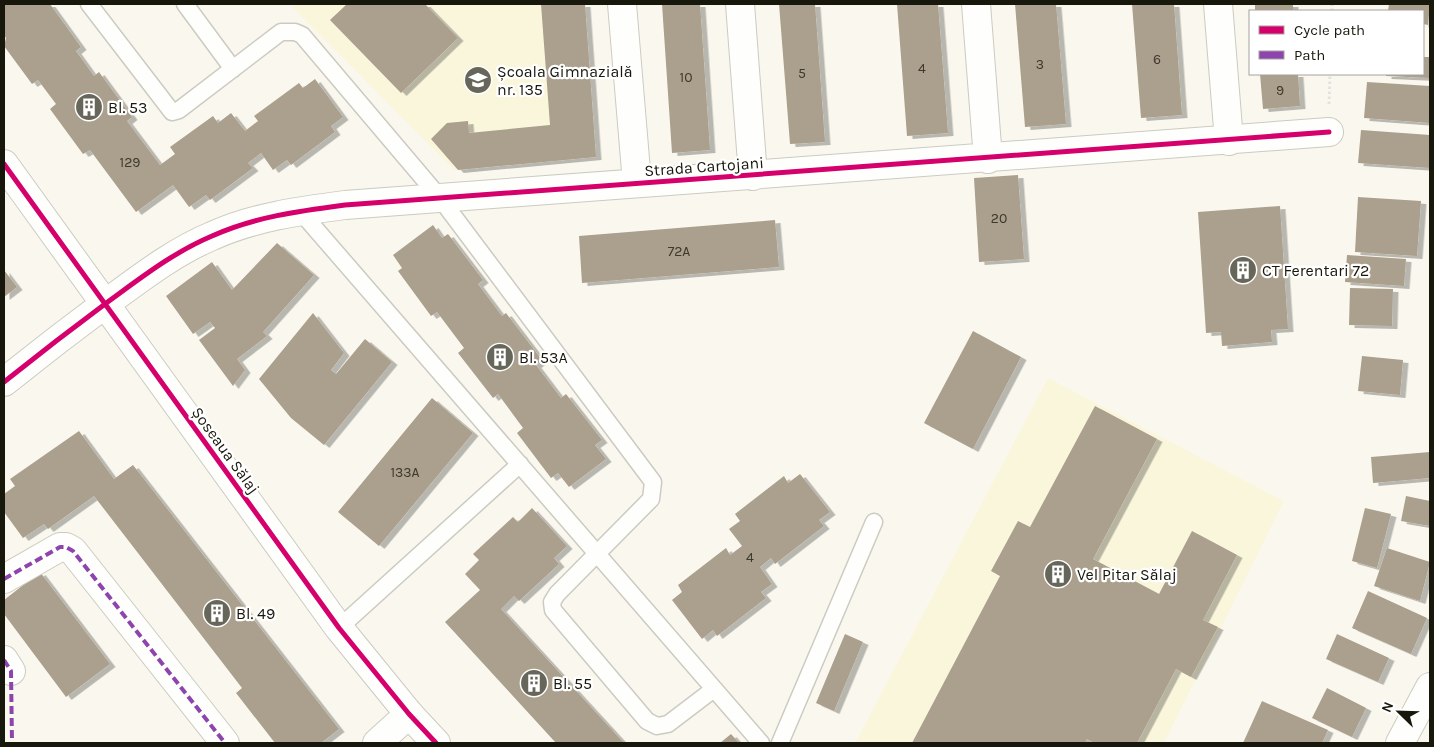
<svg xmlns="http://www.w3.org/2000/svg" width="1434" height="747" viewBox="0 0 1434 747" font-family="Karla,sans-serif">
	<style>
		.built { fill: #faf6dc }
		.building { fill: #ab9f8d; filter: url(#shadow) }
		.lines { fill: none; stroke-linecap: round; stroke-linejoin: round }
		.lane-casing { stroke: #cccbc1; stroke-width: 19 }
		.street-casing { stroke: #cccbc1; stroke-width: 30 }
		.secondary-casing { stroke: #cccbc1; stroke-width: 30 }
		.path { stroke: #e3e2df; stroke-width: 3; stroke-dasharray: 2.5 2.5; stroke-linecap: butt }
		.lane { stroke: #fefefc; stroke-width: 16 }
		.street { stroke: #fefefc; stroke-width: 28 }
		.secondary { stroke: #fefefc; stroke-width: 28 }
		.quiet { stroke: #8e44ad; stroke-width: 4; stroke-dasharray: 8 4; stroke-linecap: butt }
		.cycleway-casing { stroke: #fff; stroke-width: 8 }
		.cycleway { stroke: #d6006c; stroke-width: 5 }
		.labels { text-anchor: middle; stroke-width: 4.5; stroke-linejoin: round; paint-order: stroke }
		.number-label { font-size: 14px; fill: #3d392c }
		.poi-label { font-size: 16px; fill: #18170c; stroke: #fff; text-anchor: start }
		.street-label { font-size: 16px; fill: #18170c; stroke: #fff }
	</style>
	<defs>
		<filter id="shadow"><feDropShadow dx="5.5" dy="3" stdDeviation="0" flood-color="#0004"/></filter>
	</defs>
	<rect width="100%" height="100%" fill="#faf8ee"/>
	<path class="built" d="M289,4H585L596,157L454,170Z
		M1048,378L1284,501L1164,743H855Z"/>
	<path class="building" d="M4,4H50L81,47L76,51L94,76L99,72L132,117L127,121L160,165L175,154L170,147L213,116L218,123L231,113L245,131L258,121L254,116L299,83L303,88L315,79L343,117L331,126L335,132L291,165L287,160L273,170L261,153L248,163L253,168L210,200L206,195L189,207L173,185L136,212L90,150L83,154L50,109L56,104L38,80L32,84L4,46L6,38L4,35Z
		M347,4H425L458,38L401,93L330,20Z
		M541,4H585L596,157L458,170L431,139L447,123L468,121L469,133L550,125Z
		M662,4H700L710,150L672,153Z
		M779,4H815L825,142L790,144Z
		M897,4H938L948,133L907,136Z
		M1015,4H1056L1066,124L1025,127Z
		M1132,4H1174L1182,115L1141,118Z
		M1255,4H1293V11H1255Z
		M1389,4H1430L1428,25L1423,24V11H1388Z
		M1423,57H1430V78L1386,76V74H1423Z
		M1260,74H1298L1300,106L1263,109Z
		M1367,82L1430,86V123L1364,118Z
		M1361,130L1430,135V168L1358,163Z
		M1018,175L1024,259L979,262L974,178Z
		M1358,197L1421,201L1417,256L1355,252Z
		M1280,206L1288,329L1271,330L1272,342L1222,346L1221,332L1206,333L1198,212Z
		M775,220L779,267L582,283L579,236Z
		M433,225L442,238L448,234L483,280L478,284L502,316L506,313L542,360L536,365L561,398L566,394L602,440L595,445L606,459L569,487L558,473L551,478L517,433L523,428L498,394L493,398L458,353L464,348L437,312L431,316L398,271L402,268L393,255Z
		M277,243L314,275L263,332L267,336L237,359L245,370L233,386L199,340L215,328L210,322L193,334L166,296L212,262L232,290Z
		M1347,255L1406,259L1404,286L1345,282Z
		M4,270L17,287L4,297Z
		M1350,288L1393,289L1392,326L1349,325Z
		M313,313L344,353L331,370L336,374L365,339L392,362L324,445L291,418L259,379Z
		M973,331L1021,357L973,449L924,423Z
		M1362,356L1403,360L1400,395L1358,391Z
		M432,398L473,433L379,546L338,512Z
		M1095,406L1157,439L1093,559L1159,594L1192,531L1237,555L1203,620L1218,627L1191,677L1176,669L1137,743H1094L1087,739L1085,743H912L1000,576L991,571L1018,521L1030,527Z
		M79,431L114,479L133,465L339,729L321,743H275L236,693L242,688L94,496L48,529L44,524L23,538L4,512V494L15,486L10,479Z
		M1430,452V478L1373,483L1371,457Z
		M800,474L830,512L819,520L824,526L775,564L771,558L760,567L772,584L761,592L766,598L717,636L713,630L702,639L672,600L682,592L678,585L726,548L730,555L742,546L729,529L740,521L735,514L784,476L788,483Z
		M1406,496L1430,501V526L1401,521Z
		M532,508L567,546L554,558L559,564L519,601L514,596L501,609L624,743H556L445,622L480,590L465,574L479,560L473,554L513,517L518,522Z
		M1365,508L1391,514L1377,568L1352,561Z
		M1387,548L1430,562L1420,601L1374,586Z
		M40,572L110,664L66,697L4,614V600Z
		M1368,591L1427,618L1411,654L1352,628Z
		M845,634L863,642L834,711L816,703Z
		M1337,634L1389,658L1378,682L1326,659Z
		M1327,688L1366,708L1352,737L1312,718Z
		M1262,701L1328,730L1322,743H1243Z
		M731,734L739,743H720Z"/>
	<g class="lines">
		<g class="lane-casing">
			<path id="lane" d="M89,4L172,112L179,110L281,32H295L302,35L440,198L653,482L651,499L557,594L552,602L553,610L647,721L657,726L668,724L714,689
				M185,4L233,69
				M300,211L761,743
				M339,628L520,464
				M780,743L874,522"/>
		</g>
		<g class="street-casing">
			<path id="street" d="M622,4L637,183
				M740,4L753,176
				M976,4L988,159
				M1218,4L1229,141
				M4,382C39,354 74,327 109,301C142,277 174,252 212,236C254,217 299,211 345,205L1329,132
				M4,579L60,547H66L73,551L225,743
				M4,660L11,671
				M377,743L409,714"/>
		</g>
		<g class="secondary-casing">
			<path id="secondary" d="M4,164L339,628L409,714L436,743
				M1400,743L1430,687"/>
		</g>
		<path class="path" d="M1332,11V4
			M1329,104L1330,74"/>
		<use href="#lane" class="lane"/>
		<use href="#street" class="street"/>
		<use href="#secondary" class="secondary"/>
		<path class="quiet" d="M4,579L60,547H66L73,551L225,743
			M4,660L11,671L12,743"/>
		<g class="cycleway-casing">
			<path id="cycleway" d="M4,164L339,628L409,714L436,743
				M4,382C39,354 74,327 109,301C142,277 174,252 212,236C254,217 299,211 345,205L1329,132"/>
		</g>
		<use href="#cycleway" class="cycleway"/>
	</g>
	<defs>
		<g id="school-disc" transform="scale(1.4375)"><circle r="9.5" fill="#67665b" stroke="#fff"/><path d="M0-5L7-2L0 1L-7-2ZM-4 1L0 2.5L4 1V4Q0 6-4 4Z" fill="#fff"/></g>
		<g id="building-disc" transform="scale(1.4375)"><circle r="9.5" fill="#67665b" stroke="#fff"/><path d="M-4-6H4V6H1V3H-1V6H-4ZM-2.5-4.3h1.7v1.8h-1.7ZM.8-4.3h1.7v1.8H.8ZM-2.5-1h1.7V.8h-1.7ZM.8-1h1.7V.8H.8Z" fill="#fff"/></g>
	</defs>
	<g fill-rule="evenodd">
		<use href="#school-disc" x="478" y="80"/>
		<use href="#building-disc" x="89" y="107"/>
		<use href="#building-disc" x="1243" y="270"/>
		<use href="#building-disc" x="500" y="357"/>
		<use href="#building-disc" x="1058" y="574"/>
		<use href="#building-disc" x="217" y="613"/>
		<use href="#building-disc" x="534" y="683"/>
	</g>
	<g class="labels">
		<g class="number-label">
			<text x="1157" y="64">6</text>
			<text x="1040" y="69">3</text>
			<text x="922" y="73">4</text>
			<text x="802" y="78">5</text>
			<text x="686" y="82">10</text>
			<text x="1280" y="95">9</text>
			<text x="130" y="167">129</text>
			<text x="999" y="223">20</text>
			<text x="679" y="256">72A</text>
			<text x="405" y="477">133A</text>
			<text x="750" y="562">4</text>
		</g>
		<g class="poi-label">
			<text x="497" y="77">Școala Gimnazială<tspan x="497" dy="18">nr. 135</tspan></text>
			<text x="108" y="113">Bl. 53</text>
			<text x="1262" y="276">CT Ferentari 72</text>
			<text x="519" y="363">Bl. 53A</text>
			<text x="1077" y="580">Vel Pitar Sălaj</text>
			<text x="236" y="619">Bl. 49</text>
			<text x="553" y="689">Bl. 55</text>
		</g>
		<g class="street-label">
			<text transform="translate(704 166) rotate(-4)" y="6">Strada Cartojani</text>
			<text transform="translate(226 450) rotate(54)" y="6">Șoseaua Sălaj</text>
		</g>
	</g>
	<rect width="1434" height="747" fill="none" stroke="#18170c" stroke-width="10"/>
	<rect x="1249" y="10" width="175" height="65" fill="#ffffff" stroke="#a3a29e"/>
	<rect x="1259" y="26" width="25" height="8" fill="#d6006c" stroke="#a3a29e"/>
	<text x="1294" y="35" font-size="15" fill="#18170c">Cycle path</text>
	<rect x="1259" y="51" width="25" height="8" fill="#8e44ad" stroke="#a3a29e"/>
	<text x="1294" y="60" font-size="15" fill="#18170c">Path</text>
	<g transform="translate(1399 712) rotate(293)" stroke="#ffffff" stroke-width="4" paint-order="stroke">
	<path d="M0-4L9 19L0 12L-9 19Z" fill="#18170c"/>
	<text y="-8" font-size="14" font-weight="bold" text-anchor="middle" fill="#18170c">N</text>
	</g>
</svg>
